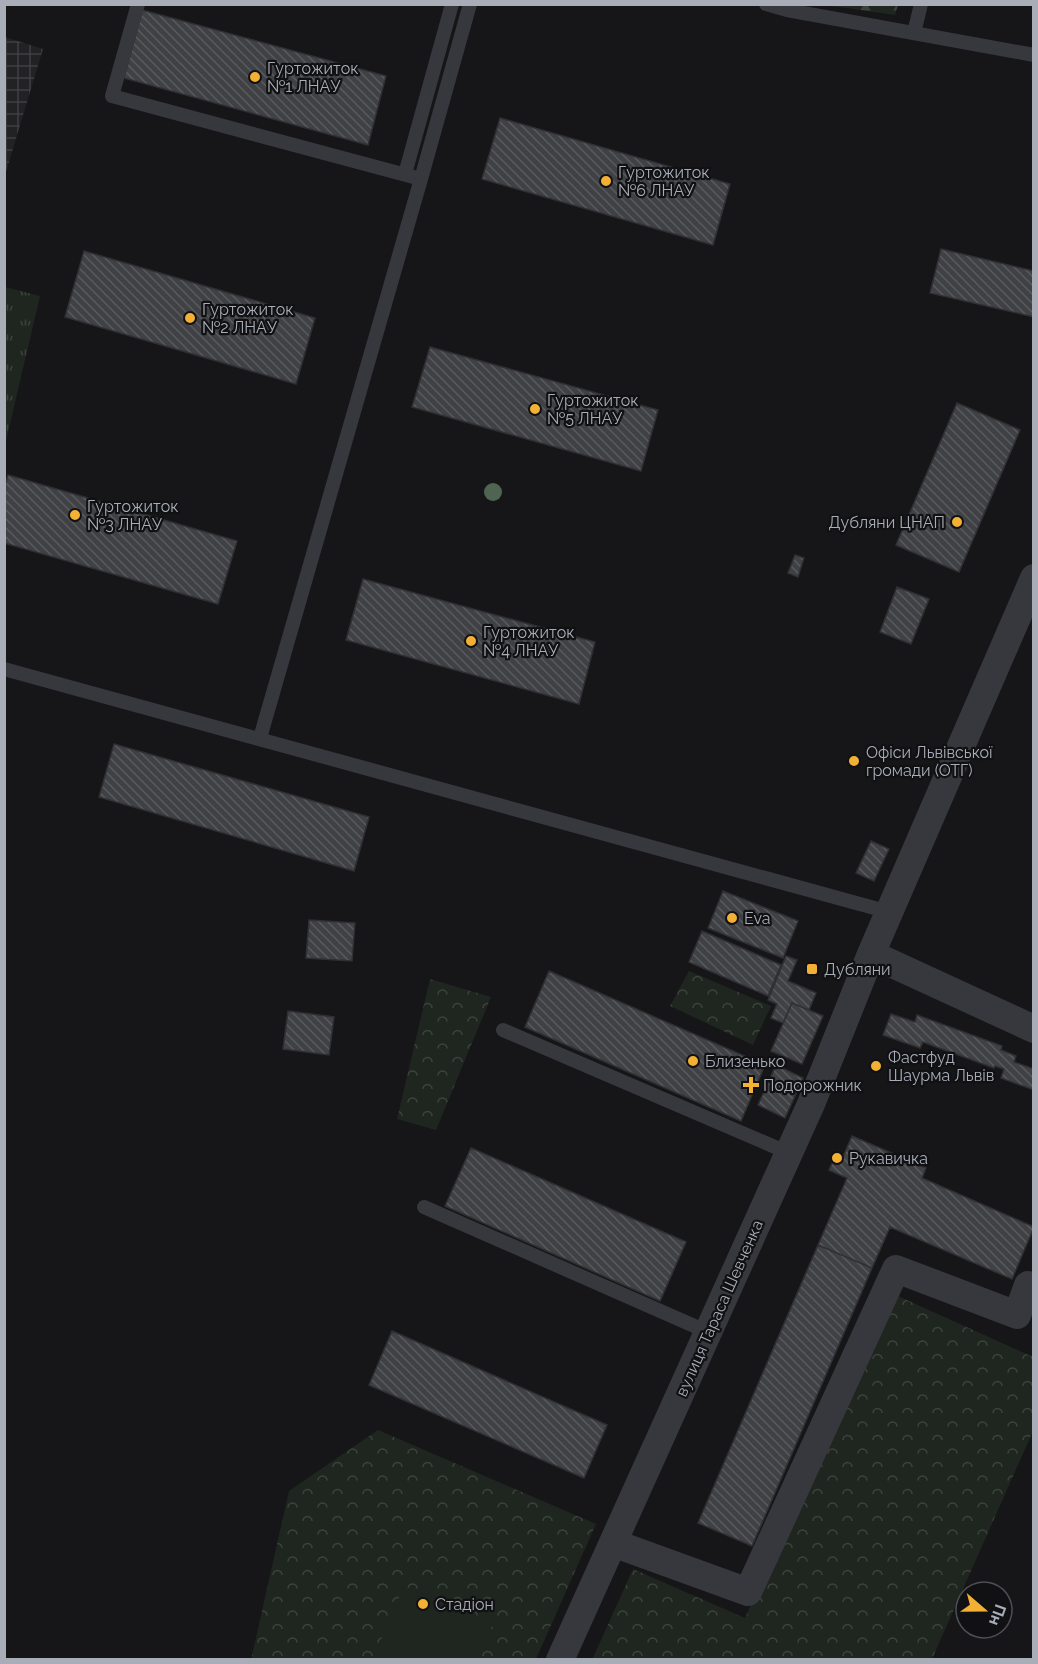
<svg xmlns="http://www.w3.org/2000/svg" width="1038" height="1664" viewBox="0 0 1038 1664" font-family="Raleway,sans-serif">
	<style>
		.industrial { fill: url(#industrial-grid) }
		.grass { fill: url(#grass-tufts) }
		.forest { fill: url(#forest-firs) }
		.park { fill: url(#park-crowns) }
		.pitch { fill: #1e261f }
		.building { fill: url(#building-back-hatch); stroke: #303034; stroke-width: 1.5 }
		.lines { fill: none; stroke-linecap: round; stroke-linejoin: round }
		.service { stroke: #37383d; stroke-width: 14 }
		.minor { stroke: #37383d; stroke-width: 28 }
		.tree { fill: #506452 }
		.poi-dot { fill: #f2b134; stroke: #111113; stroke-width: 2 }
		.labels { text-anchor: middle; stroke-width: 4.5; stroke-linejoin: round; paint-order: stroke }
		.poi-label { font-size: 16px; fill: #a8adb8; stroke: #111113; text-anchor: start }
		.street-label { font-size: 16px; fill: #a8adb8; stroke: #111113 }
	</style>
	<defs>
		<pattern id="industrial-grid" width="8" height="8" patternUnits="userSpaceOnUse" patternTransform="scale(1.5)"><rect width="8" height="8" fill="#222225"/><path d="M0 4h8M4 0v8" fill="none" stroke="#3f3f43"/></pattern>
		<pattern id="grass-tufts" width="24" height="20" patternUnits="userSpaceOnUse" patternTransform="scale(1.5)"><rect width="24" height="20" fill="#1e261f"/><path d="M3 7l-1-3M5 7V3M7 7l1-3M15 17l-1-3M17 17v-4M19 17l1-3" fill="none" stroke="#3c433d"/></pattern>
		<pattern id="forest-firs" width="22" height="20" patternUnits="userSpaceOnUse" patternTransform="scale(1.5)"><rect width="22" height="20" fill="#1e261f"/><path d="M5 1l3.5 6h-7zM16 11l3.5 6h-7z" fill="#3c433d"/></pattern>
		<pattern id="park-crowns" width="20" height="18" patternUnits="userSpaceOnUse" patternTransform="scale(1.5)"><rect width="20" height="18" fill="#1e261f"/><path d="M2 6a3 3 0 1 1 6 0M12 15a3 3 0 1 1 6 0" fill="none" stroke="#3c433d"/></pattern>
		<pattern id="building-back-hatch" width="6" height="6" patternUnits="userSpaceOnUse" patternTransform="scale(1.5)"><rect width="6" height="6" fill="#404145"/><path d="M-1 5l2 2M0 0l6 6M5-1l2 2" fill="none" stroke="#595a5e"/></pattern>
	</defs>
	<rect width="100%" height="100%" fill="#161618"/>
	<path class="industrial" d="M5,37L43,49L5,175L4,37Z"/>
	<path class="grass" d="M5,287L40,296L5,445L4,287Z"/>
	<path class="forest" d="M826,5H898L895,15Z"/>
	<path class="park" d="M689,971L771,1006L753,1045L670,1006Z
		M430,979L491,997L436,1130L397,1119Z
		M889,1292L1033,1357V1431L932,1659L592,1660L633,1569L745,1618Z
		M378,1430L596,1524L536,1659L251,1660L289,1491Z"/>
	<path class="pitch" d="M404,1586L493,1623L478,1659H373Z"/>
	<path class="building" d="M142,10L386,76L368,145L124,78Z
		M500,118L730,184L713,245L482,179Z
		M941,249L1034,271V317L930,293Z
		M84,251L315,318L296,384L65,317Z
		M430,347L658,410L641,471L412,407Z
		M957,403L1020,430L959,572L896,545Z
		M8,475L237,541L218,604L4,543V489Z
		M795,555L804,558L798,577L788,573Z
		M363,579L595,642L579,704L346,640Z
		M897,587L929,599L911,644L880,632Z
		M114,744L369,817L354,871L99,797Z
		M871,841L889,849L874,881L856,873Z
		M723,891L798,921L783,958L708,928Z
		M309,920L355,923L352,961L306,958Z
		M702,931L781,965L768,996L689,962Z
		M786,956L797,960L788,981L816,993L809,1010L792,1003L783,1023L771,1018L777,1004L768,1000Z
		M549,971L765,1065L741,1121L525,1027Z
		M792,1003L823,1016L802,1064L771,1051Z
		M288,1011L334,1017L329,1055L283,1049Z
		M891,1014L915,1022L917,1015L1002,1046L1001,1050L1016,1056L1014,1062L1034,1069V1090L1001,1078L1004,1069L995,1066L994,1068L923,1042L920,1048L883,1035Z
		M776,1065L803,1078L785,1118L758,1105Z
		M852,1136L926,1168L922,1178L1034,1227L1012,1279L890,1227L872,1268L818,1245L847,1178L829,1170L836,1154L843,1157Z
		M471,1148L686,1242L660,1301L445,1206Z
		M818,1245L872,1268L752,1546L698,1523Z
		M392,1331L607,1425L584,1478L369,1385Z"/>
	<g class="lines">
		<path class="service" d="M138,4L112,96L421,179
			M766,4L787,10L1034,55
			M914,33L921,4
			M405,174L452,4
			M4,669L889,912
			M260,738L421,179L470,4
			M503,1030L789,1153
			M424,1207L708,1332"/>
		<path class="minor" d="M871,954L1034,1029
			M613,1543L748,1592L896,1269L1017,1315L1028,1285L1034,1287
			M560,1660L811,1104L871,954L1034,578"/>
	</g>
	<circle class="tree" cx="493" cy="492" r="9"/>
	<g class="poi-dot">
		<circle cx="255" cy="77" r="6"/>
		<circle cx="606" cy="181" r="6"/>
		<circle cx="190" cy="318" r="6"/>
		<circle cx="535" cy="409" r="6"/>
		<circle cx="75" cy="515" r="6"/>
		<circle cx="957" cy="522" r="6"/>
		<circle cx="471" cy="641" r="6"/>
		<circle cx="854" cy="761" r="6"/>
		<circle cx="732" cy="918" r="6"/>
		<rect x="806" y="963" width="12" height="12" rx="3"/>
		<circle cx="693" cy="1061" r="6"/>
		<circle cx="876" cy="1066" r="6"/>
		<path d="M748 1076h6v6h6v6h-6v6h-6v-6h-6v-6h6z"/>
		<circle cx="837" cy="1158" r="6"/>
		<circle cx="423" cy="1604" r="6"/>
	</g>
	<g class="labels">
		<g class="poi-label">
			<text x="267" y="74">Гуртожиток<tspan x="267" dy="18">№1 ЛНАУ</tspan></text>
			<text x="618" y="178">Гуртожиток<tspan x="618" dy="18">№6 ЛНАУ</tspan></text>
			<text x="202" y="315">Гуртожиток<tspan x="202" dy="18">№2 ЛНАУ</tspan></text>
			<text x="547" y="406">Гуртожиток<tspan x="547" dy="18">№5 ЛНАУ</tspan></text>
			<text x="87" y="512">Гуртожиток<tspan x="87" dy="18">№3 ЛНАУ</tspan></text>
			<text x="945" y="528" text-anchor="end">Дубляни ЦНАП</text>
			<text x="483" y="638">Гуртожиток<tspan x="483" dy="18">№4 ЛНАУ</tspan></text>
			<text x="866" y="758">Офіси Львівської<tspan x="866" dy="18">громади (ОТГ)</tspan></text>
			<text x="744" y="924">Eva</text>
			<text x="824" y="975">Дубляни</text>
			<text x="888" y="1063">Фастфуд<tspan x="888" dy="18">Шаурма Львів</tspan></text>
			<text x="705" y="1067">Близенько</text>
			<text x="763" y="1091">Подорожник</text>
			<text x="849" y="1164">Рукавичка</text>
			<text x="435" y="1610">Стадіон</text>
		</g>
		<g class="street-label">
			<text transform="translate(719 1308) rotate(-66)" y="6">вулиця Тараса Шевченка</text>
		</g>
	</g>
	<rect width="1038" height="1664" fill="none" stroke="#a8adb8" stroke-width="12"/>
	<g transform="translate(984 1610) rotate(110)"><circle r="28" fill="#111113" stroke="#4d4f55" stroke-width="1.5"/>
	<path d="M0-4.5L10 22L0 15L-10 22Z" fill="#f2b134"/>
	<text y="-9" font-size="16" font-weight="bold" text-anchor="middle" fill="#a8adb8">Пн</text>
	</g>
</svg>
